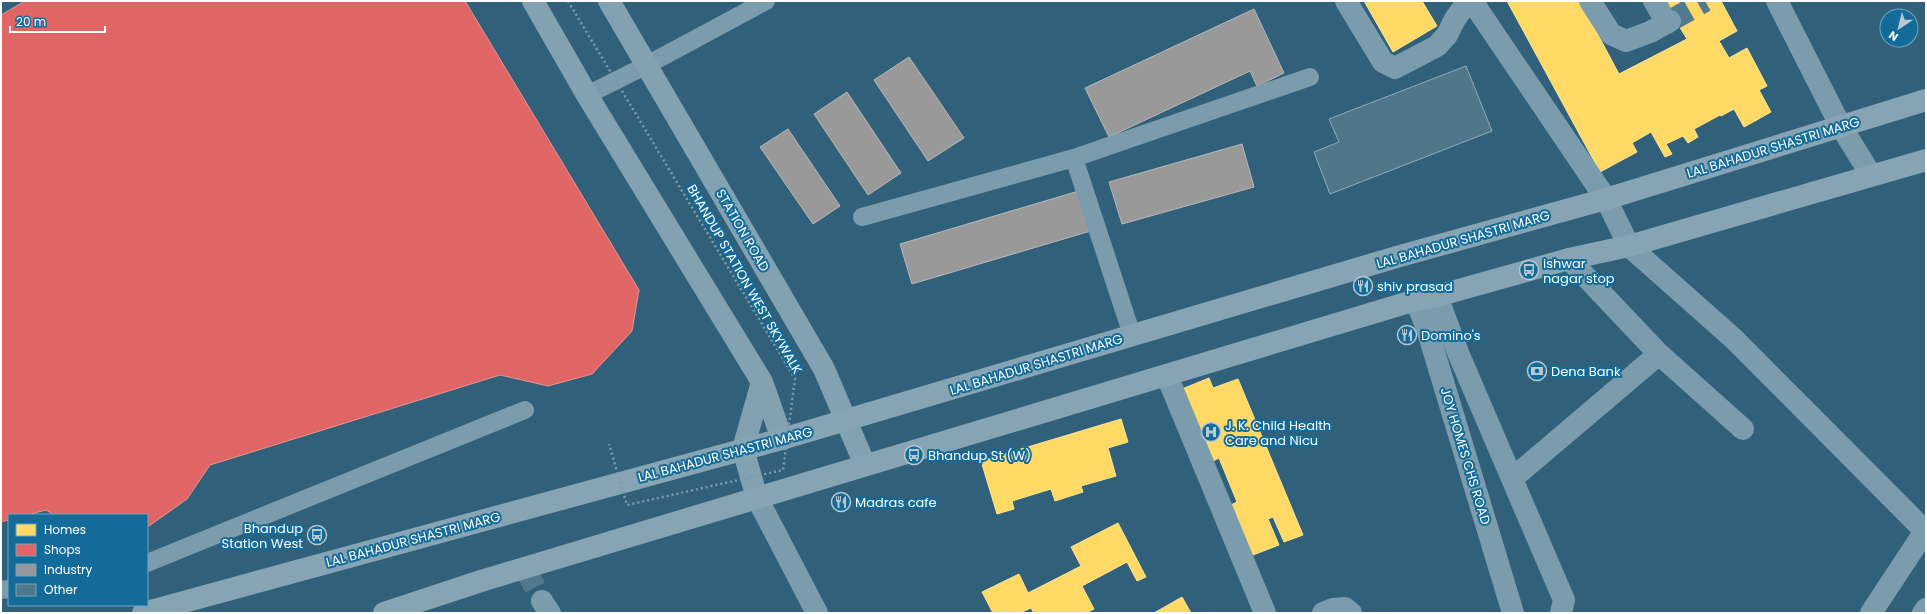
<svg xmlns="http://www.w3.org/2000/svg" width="1927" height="614" viewBox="0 0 1927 614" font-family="Poppins,sans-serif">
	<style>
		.homes { fill: #ffd966; stroke: #ffe494 }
		.shops { fill: #e06666; stroke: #e99494 }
		.industry { fill: #999; stroke: #b8b8b8 }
		.building { fill: #50768a; stroke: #90abb9 }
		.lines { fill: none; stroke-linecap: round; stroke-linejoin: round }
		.street-tunnel { stroke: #50798e; stroke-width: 22; stroke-dasharray: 22 11; stroke-linecap: butt }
		.lane { stroke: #7b9cad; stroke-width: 18 }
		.street { stroke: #7b9cad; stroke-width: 22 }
		.secondary { stroke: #82a1b1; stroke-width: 22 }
		.primary { stroke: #86a4b3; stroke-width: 22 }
		.path-bridge { stroke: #7b9cad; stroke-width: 2.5; stroke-dasharray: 2 3; stroke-linecap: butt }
		.labels { text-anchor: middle; stroke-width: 4; stroke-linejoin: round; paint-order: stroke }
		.street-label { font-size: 13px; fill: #fff; stroke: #126b99 }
		.poi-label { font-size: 13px; fill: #fff; stroke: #126b99; text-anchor: start }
	</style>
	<rect width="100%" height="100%" fill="#31617a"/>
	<path class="homes" d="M1364,1H1422L1437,26L1393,52Z
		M1507,1H1580L1619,74L1687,39L1664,1H1721L1737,31L1719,41L1729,58L1747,48L1767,86L1759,90L1771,112L1744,127L1734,109L1721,116L1720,115L1694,129L1698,137L1688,143L1683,136L1666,144L1672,154L1665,157L1651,132L1632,143L1637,152L1600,172Z
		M1209,378L1213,388L1238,379L1303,535L1284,542L1273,517L1268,519L1279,545L1253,555L1231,505L1237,502L1219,458L1213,461L1182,389Z
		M1121,419L1128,442L1108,448L1116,476L1081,486L1083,492L1055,501L1051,489L1012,501L1014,509L997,514L981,461Z
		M1118,523L1146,577L1137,581L1127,562L1082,586L1094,609L1086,613H1034L1031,608L1020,613H993L982,592L1019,574L1028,593L1081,566L1071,547Z
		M1182,597L1191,613H1154Z"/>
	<path class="shops" d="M25,1H465L639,290L632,331L592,374L548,386L500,375L210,465L187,499L149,526L147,527V515H54L46,510L27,515H9V520L1,522V15Z"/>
	<path class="industry" d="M1254,9L1284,73L1257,86L1250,71L1109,137L1085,88Z
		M909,57L964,138L928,161L874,80Z
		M847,92L901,173L868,195L814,114Z
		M788,129L840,206L813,224L760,147Z
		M1242,144L1254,187L1122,224L1109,182Z
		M1082,190L1094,230L912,284L900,244Z"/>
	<path class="building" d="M1466,66L1492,131L1330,194L1314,152L1339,142L1329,119Z"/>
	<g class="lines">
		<path class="street-tunnel" d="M1670,21L1705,1
			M525,568L542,601"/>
		<path class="lane" d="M587,95L647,65L766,1
			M1074,158L1132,335
			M862,217L1074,158L1310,77
			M147,563L525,410
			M1,590L9,589"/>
		<path class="street" d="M1346,1L1383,62L1395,68L1437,46L1447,35L1455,19L1468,1
			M1472,1L1606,199L1629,246L1734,339L1925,531L1871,613
			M1590,1L1611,34L1626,41L1650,32L1670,21
			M1654,1L1667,23
			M1777,1L1840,125L1871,175
			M1569,259L1659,354
			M1437,296L1459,355L1564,600L1561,613
			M1416,300L1428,332L1513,613
			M1167,376L1265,613
			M1513,478L1659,354L1743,429
			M757,498L817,613
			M542,601L550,613
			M1323,613L1333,609L1345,608L1351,613
			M1923,613L1926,609"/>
		<path class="secondary" d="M533,1L587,95L762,382L782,439
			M609,1L824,369L865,465
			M757,498L743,449L762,382"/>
		<path class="primary" d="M143,613L782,439L1400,256L1606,199L1926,100
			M384,613L481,581L1416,300L1437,296L1569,259L1629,246L1926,160"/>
		<path class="path-bridge" d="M568,1L795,379L783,470L627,505L609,444"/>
	</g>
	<defs>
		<g id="bus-ring" transform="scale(1)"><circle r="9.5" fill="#126b99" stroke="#b7c8d0" stroke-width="1.5"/><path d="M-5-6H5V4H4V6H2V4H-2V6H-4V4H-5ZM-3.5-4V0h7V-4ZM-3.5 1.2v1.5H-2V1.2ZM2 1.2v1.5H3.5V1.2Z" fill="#b7c8d0"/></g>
		<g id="restaurant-ring" transform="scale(1)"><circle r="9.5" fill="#126b99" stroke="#b7c8d0" stroke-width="1.5"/><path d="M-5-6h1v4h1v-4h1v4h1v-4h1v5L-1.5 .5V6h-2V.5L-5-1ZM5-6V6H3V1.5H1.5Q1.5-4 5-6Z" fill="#b7c8d0"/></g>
		<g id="bank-ring" transform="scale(1)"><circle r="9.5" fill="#126b99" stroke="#b7c8d0" stroke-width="1.5"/><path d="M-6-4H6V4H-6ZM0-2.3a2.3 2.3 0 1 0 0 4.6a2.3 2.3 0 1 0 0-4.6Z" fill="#b7c8d0"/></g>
		<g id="hospital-ring" transform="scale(1)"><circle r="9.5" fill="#126b99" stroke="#b7c8d0" stroke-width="1.5"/><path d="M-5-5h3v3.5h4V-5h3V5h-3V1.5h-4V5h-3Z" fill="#b7c8d0"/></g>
	</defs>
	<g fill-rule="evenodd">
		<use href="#bus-ring" x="1529" y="270"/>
		<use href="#restaurant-ring" x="1363" y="286"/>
		<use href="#restaurant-ring" x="1407" y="335"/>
		<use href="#bank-ring" x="1537" y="371"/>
		<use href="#hospital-ring" x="1211" y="432"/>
		<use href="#bus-ring" x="914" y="455"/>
		<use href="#restaurant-ring" x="841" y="502"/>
		<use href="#bus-ring" x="317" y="535"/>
	</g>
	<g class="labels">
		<g class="street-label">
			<text transform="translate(1773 147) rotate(-17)" y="5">LAL BAHADUR SHASTRI MARG</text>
			<text transform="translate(743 230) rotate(60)" y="5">STATION ROAD</text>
			<text transform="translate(1463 239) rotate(-16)" y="5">LAL BAHADUR SHASTRI MARG</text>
			<text transform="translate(745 279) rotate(60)" y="5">BHANDUP STATION WEST SKYWALK</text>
			<text transform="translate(1036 364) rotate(-17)" y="5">LAL BAHADUR SHASTRI MARG</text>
			<text transform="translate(725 454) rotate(-15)" y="5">LAL BAHADUR SHASTRI MARG</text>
			<text transform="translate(1466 456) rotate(73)" y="5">JOY HOMES CHS ROAD</text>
			<text transform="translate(413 539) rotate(-15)" y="5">LAL BAHADUR SHASTRI MARG</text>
		</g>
		<g class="poi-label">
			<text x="1543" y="268">ishwar<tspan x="1543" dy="15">nagar stop</tspan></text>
			<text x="1377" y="291">shiv prasad</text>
			<text x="1421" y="340">Domino's</text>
			<text x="1551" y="376">Dena Bank</text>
			<text x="1225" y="430">J. K. Child Health<tspan x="1225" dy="15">Care and Nicu</tspan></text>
			<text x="928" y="460">Bhandup St (W)</text>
			<text x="855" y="507">Madras cafe</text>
			<text x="303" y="533" text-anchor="end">Bhandup<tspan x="303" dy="15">Station West</tspan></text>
		</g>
	</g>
	<rect width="1927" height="614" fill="none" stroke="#ffffff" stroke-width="4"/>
	<rect x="8" y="514" width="140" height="92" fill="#126b99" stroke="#71a6c2"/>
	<rect x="16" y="524" width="20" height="12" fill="#ffd966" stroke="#71a6c2"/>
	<text x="44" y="534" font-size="12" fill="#ffffff">Homes</text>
	<rect x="16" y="544" width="20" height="12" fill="#e06666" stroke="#71a6c2"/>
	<text x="44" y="554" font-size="12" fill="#ffffff">Shops</text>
	<rect x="16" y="564" width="20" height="12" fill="#999999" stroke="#71a6c2"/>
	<text x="44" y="574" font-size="12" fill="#ffffff">Industry</text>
	<rect x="16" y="584" width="20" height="12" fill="#50768a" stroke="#71a6c2"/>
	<text x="44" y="594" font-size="12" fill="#ffffff">Other</text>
	<g transform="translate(1899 28) rotate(215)"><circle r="19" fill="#126b99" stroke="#71a6c2"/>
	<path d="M0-3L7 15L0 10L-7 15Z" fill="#b7c8d0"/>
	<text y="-6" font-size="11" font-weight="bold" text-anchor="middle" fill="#ffffff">N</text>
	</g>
	<path d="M10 26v6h95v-6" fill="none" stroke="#ffffff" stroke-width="2"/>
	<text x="16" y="26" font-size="12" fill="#ffffff" stroke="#126b99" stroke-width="3" paint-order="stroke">20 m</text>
</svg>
